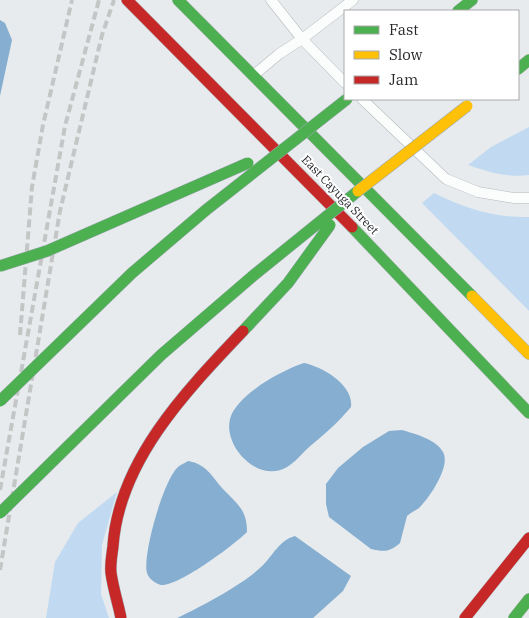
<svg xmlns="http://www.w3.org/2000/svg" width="529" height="618" viewBox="0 0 529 618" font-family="'IBM Plex Serif',serif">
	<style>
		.green { fill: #c1daf1 }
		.water { fill: #85aed1 }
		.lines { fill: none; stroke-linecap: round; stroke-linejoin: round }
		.lane-casing { stroke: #b6b9bb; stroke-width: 11 }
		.fast-casing { stroke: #b6b9bb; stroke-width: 12 }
		.slow-casing { stroke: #b6b9bb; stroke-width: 12 }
		.jam-casing { stroke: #b6b9bb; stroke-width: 12 }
		.lane { stroke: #fbfcfc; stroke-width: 10 }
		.fast { stroke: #4caf50; stroke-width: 11 }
		.slow { stroke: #ffc107; stroke-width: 11 }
		.jam { stroke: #c62828; stroke-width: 11 }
		.rail { stroke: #c4c5c5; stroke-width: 4; stroke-dasharray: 8 4; stroke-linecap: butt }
		.fast-bridge-casing { stroke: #9da8b1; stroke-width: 12; stroke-linecap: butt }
		.slow-bridge-casing { stroke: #9da8b1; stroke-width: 12; stroke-linecap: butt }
		.jam-bridge-casing { stroke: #9da8b1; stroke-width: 12; stroke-linecap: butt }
		.fast-bridge { stroke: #4caf50; stroke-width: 11 }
		.slow-bridge { stroke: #ffc107; stroke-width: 11 }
		.jam-bridge { stroke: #c62828; stroke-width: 11 }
		.labels { text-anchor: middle; stroke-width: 4; stroke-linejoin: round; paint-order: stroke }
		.street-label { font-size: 12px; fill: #282a2d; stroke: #fff }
	</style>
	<rect width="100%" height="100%" fill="#e7ebee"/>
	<path class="green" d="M529,127V175C508,178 488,172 468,165L491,147Z
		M434,193C465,208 494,218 529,217V311L422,203Z
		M117,492L102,545L101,594L109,618H46L55,562L78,523Z"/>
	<path class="water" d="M0,20L5,23L12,40L0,96Z
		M304,363C323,367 354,385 351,407C338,423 322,436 307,449C301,455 294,463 287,467C259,484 223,447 230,419C236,395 282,370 304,363Z
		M402,430C415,434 436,439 443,452C451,466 430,497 420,507C416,511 411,512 407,516L400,543C390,552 384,552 371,549L329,517L326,504V484L338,468L363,447L389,431Z
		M188,461C207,464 212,477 223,489C237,504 247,509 247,532C234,545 178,587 161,585C155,583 149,579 147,573C142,555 164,479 178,467C180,465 185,463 188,461Z
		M295,536L351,576L343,591L313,618H177C202,606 242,585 261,567C273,556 279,540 295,536Z"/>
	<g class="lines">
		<g class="lane-casing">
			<path id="lane" d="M271,0L302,39L353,0
				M254,75L279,54L302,39L345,83
				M362,99L446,179L478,192L514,198H529"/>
		</g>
		<g class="fast-casing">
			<path id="fast" d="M178,0L472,296
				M458,11L472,0
				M518,69L529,60
				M352,227L529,413
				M514,618L529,599"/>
		</g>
		<g class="slow-casing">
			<path id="slow" d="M472,296L529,354"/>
		</g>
		<g class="jam-casing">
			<path id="jam" d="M127,0L352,227
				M465,618L529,538"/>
		</g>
		<use href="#lane" class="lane"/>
		<use href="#fast" class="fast"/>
		<use href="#slow" class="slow"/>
		<use href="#jam" class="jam"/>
		<path class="rail" d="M20,335L32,187L43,125L72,0
			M0,490L65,126L99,0
			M0,570L60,211L102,35L114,0"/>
		<g class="fast-bridge-casing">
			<path id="fast-bridge" d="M0,266L47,251L248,163
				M243,331L288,283L330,225
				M0,401L132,273L206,210L347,99
				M0,513L161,355L254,275L358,191"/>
		</g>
		<g class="slow-bridge-casing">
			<path id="slow-bridge" d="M358,191L467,106"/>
		</g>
		<g class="jam-bridge-casing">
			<path id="jam-bridge" d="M121,618C118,603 113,588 111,573C110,564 112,555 113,546C119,460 187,390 243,331"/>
		</g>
		<use href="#fast-bridge" class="fast-bridge"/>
		<use href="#slow-bridge" class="slow-bridge"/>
		<use href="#jam-bridge" class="jam-bridge"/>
	</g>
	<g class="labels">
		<g class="street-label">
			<text transform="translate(340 195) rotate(46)" y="4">East Cayuga Street</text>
		</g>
	</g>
	<rect x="344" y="10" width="175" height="90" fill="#ffffff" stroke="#a9aaab"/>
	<rect x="354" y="26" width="25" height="8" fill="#4caf50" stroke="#a9aaab"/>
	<text x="389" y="35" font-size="15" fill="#282a2d">Fast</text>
	<rect x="354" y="51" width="25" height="8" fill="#ffc107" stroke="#a9aaab"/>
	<text x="389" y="60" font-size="15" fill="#282a2d">Slow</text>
	<rect x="354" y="76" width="25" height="8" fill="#c62828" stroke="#a9aaab"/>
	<text x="389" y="85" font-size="15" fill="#282a2d">Jam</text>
</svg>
